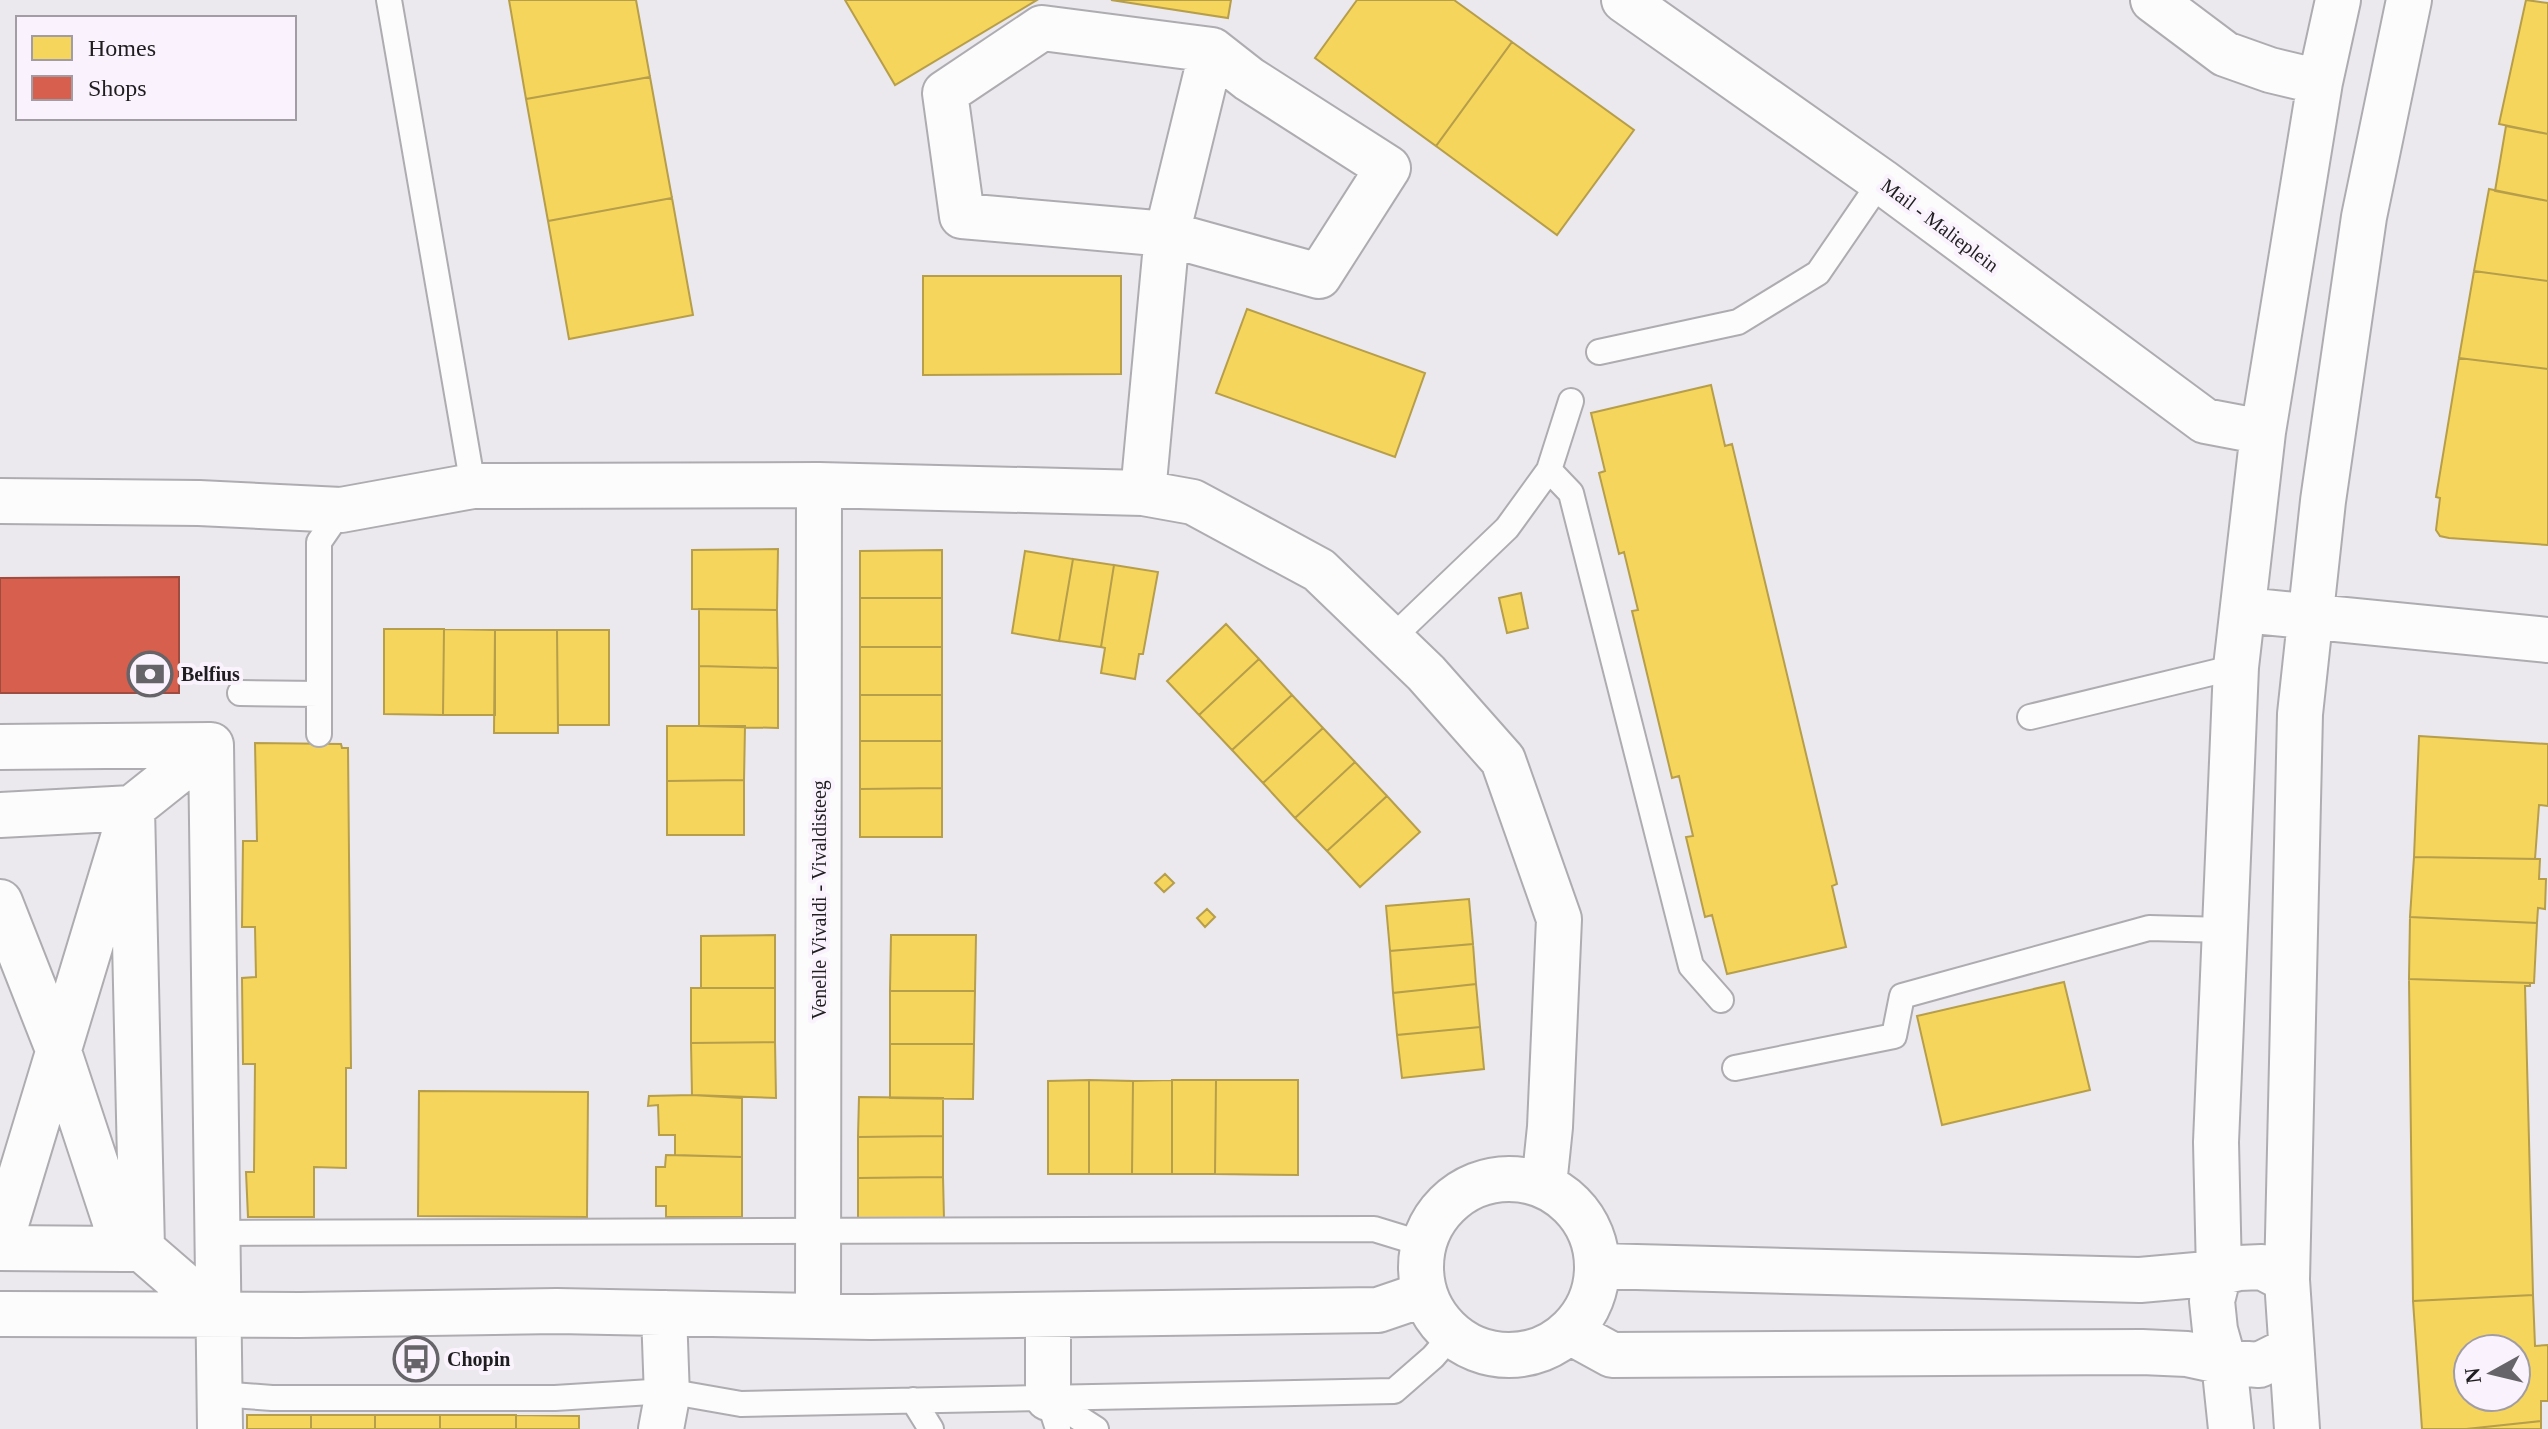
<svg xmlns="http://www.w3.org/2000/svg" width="2548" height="1429" viewBox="0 0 2548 1429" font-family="Georgia,serif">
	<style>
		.homes { fill: #f6d55c; stroke: #b69e4a; stroke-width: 2; fill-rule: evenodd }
		.shops { fill: #d6604d; stroke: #9f4c40; stroke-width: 2 }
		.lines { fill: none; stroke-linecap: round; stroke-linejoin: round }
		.lane-casing { stroke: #aeacb0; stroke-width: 28 }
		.street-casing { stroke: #aeacb0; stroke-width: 48 }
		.lane { stroke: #fcfcfc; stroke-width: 24 }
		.street { stroke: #fcfcfc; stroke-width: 44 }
		.labels { text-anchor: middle; stroke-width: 8; stroke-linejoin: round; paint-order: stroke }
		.street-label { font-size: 20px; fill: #1f1d20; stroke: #faf3fd }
		.poi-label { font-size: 20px; font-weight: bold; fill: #1f1d20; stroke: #faf3fd; text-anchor: start }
	</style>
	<rect width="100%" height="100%" fill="#ebe8ee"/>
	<path class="homes" d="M509,0H636L650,77L526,99Z
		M845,0H1037L895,85Z
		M1111,0H1231L1228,18Z
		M1357,0H1454L1512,42L1436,146L1315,58Z
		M2526,0L2548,3V134L2499,124Z
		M1512,42L1634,130L1557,235L1436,146Z
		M650,77L672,198L548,221L526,99Z
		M2506,126L2548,134V201L2495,191Z
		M2489,189L2548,201V281L2474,271Z
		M672,198L693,315L569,339L548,221Z
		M2474,271L2548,281V369L2459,358Z
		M923,276H1121V374L923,375Z
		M1247,309L1425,373L1395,457L1216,393Z
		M2459,358L2548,369V545L2449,538L2440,536L2436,530L2440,498L2436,497Z
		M1711,385L1725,446L1732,444L1837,884L1832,886L1846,947L1727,974L1712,915L1705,917L1686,837L1693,836L1679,776L1672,778L1632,611L1638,610L1624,552L1619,554L1599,473L1605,471L1591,413Z
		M778,549L777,610L692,609V550Z
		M942,550V598H860V551Z
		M1025,551L1073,559L1059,641L1012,633Z
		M1073,559L1114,565L1101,647L1059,641Z
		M1114,565L1158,572L1143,654H1139L1135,679L1101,673L1105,648L1101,647Z
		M1521,593L1528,628L1507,633L1499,598Z
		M860,598H942V647H860Z
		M699,609L777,610L778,668L699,666Z
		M1226,624L1259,659L1199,715L1167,681Z
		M384,629H444L443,715L384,714Z
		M444,629L495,630V715H443Z
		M495,630H557L558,733H494Z
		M557,630H609V725H558Z
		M860,647H942V695H860Z
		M1259,659L1292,695L1232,750L1199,715Z
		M699,666L778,668V728L699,726Z
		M860,695H942V741H860Z
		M1292,695L1323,728L1263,783L1232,750Z
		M667,726H745L744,780L667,781Z
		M1323,728L1355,762L1295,818L1263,783Z
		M2419,736L2548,744V806L2539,805L2535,859L2414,857Z
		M860,741H942V788L860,789Z
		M255,743L341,744L342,748H348L351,1068H346V1168L314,1167V1217H248L246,1172H254L255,1064H243L242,978L256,977L255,927H242L243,841H257Z
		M1355,762L1387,796L1327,851L1295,818Z
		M744,780V835H667V781Z
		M942,788V837H860V789Z
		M1387,796L1420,832L1360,887L1327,851Z
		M2414,857L2540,859L2539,879H2546L2545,909L2538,908L2537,923L2410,917Z
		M1165,874L1174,883L1164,892L1155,883Z
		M1469,899L1473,944L1390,951L1386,906Z
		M1207,909L1215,917L1205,927L1197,918Z
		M2410,917L2537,923L2534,983L2409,979Z
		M775,935V988H701V936Z
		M891,935H976L975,991H890Z
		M1473,944L1476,984L1393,993L1390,951Z
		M2409,979L2530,983V986H2525L2533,1295L2413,1301Z
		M2064,982L2090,1090L1942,1125L1917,1016Z
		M1476,984L1480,1027L1397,1035L1393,993Z
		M691,988H775V1042L691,1043Z
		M890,991H975L974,1044H890Z
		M1480,1027L1484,1069L1402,1078L1397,1035Z
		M775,1042L776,1098L692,1095L691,1043Z
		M890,1044H974L973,1099L890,1098Z
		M1089,1080L1133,1081L1132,1174H1089Z
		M1089,1080V1174H1048V1081Z
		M1172,1080H1216L1215,1174H1172Z
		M1172,1080V1174H1132L1133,1081Z
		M1216,1080H1298V1175L1215,1174Z
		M419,1091L588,1092L587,1217L418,1216Z
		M692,1095L742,1098V1157L675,1155V1135H659L658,1105L648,1106L649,1096Z
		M859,1097L943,1098V1136L858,1137Z
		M943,1136V1177L858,1178V1137Z
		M666,1155L742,1157V1217H666V1206H656V1167H665Z
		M943,1177L944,1219L858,1218V1178Z
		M2533,1295L2535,1346L2548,1345V1401H2541V1421L2466,1429H2422L2413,1301ZM2468,1349H2516V1397H2468Z
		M247,1415H311V1429H247Z
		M311,1415H375V1429H311Z
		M375,1415H440V1429H375Z
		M440,1415H516V1429H440Z
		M516,1415L579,1416V1429H516Z
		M2541,1421V1429H2466Z"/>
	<path class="shops" d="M179,577V693H0V578Z"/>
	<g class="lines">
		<g class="lane-casing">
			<path id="lane" d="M389,0L473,486
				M1599,352L1738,322L1818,273L1881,181
				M1549,470L1571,493L1691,966L1721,1000
				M1391,639L1507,528L1549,470L1571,401
				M240,693L319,694
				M2030,717L2236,667
				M319,734V542L341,510
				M1735,1068L1894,1036L1902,996L2149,928L2225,930
				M217,1233L1374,1229L1423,1244
				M219,1394L272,1398H555L667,1391L741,1404L1394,1391L1433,1357L1452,1335
				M1048,1398L1096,1429
				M1048,1398L1058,1429
				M913,1400L931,1429"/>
		</g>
		<g class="street-casing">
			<path id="street" d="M1624,0L1881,181L2205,421L2263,432
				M2153,0L2225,54L2270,70L2320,82
				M1042,28L1212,50L1249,79L1388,168L1319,276L1167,234L962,216L945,93Z
				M1143,493L1167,234L1212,50
				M0,501L199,503L341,510L473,486L819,485L1143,493L1193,502L1319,570L1426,673L1503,760L1559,919L1550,1127L1544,1185
				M2244,610L2548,640
				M0,747L211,745L220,1429
				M0,815L132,808L142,1249
				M0,902L59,1052L124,1249H142L218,1315
				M1421 1267a88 88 0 1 1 176 0a88 88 0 1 1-176 0Z
				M0,1244L132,808L211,745
				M0,1248L124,1249
				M1598,1266L2140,1280L2219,1273L2239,1268L2262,1267L2287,1280
				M0,1314L300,1315L557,1311L871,1317L1378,1310L1425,1294
				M818,1315L819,485
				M1048,1316V1398
				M1570,1332L1612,1355L2142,1352L2187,1354L2224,1362L2259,1365L2291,1349
				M661,1429L667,1397L664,1313
				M2231,1429L2224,1362L2215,1330L2212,1301L2219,1273L2216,1142L2236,667L2263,432L2320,82L2338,0
				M2297,1429L2287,1280L2300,714L2323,501L2364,217L2409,0"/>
		</g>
		<use href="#lane" class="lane"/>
		<use href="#street" class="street"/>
	</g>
	<defs>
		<g id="bank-ring" transform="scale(2.3)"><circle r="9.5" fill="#faf3fd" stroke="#666468" stroke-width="1.5"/><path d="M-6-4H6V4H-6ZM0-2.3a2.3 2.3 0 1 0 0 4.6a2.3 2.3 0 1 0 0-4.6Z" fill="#666468"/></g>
		<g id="bus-ring" transform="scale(2.3)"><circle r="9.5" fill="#faf3fd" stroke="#666468" stroke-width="1.5"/><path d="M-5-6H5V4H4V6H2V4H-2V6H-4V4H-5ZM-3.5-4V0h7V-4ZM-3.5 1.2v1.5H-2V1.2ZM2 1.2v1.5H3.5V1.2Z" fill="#666468"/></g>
	</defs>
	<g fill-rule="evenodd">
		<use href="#bank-ring" x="150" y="674"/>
		<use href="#bus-ring" x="416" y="1359"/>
	</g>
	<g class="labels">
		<g class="street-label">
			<text transform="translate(1940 225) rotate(37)" y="7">Mail - Malieplein</text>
			<text transform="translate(819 900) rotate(-90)" y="7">Venelle Vivaldi - Vivaldisteeg</text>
		</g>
		<g class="poi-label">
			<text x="181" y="681">Belfius</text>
			<text x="447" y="1366">Chopin</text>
		</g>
	</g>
	<rect x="16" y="16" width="280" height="104" fill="#faf3fd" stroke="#a29da5" stroke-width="2"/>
	<rect x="32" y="36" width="40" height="24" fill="#f6d55c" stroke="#a29da5" stroke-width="2"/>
	<text x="88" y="56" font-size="24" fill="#1f1d20">Homes</text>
	<rect x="32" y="76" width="40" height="24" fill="#d6604d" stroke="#a29da5" stroke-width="2"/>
	<text x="88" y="96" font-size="24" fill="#1f1d20">Shops</text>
	<g transform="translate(2492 1373) rotate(262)"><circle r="38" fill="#faf3fd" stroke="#a29da5" stroke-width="2"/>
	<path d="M0-6L14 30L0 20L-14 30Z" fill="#666468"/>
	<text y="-12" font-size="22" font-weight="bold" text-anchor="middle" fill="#1f1d20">N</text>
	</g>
</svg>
